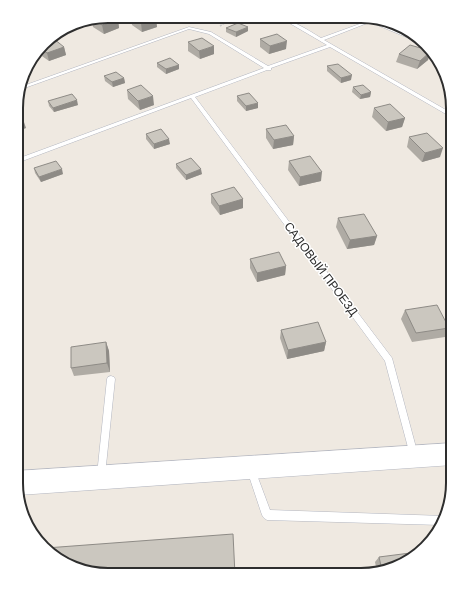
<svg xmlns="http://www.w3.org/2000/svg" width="469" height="591" viewBox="0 0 469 591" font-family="'DM Sans',sans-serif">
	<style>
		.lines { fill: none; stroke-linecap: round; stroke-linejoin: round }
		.service-casing { stroke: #b4b7c1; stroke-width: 1 }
		.tertiary-casing { stroke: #b4b7c1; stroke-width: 1 }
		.path { stroke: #c9c9c9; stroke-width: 1.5; stroke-dasharray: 2 1; stroke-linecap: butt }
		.service { fill: #fff; fill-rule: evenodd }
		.tertiary { fill: #fff; fill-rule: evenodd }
		.wall { fill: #afaba4 }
		.shaded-wall { fill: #8e8b86 }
		.building { fill: #cbc7bf; stroke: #8e8b86 }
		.labels { text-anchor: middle; stroke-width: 3; stroke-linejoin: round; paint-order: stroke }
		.street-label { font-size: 12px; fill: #2e2e2e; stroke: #fff }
		.rim { fill: none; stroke: #2e2e2e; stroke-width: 2 }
	</style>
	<rect width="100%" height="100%" fill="#efe9e1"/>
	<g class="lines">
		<g class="service-casing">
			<path id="service" d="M273,18C291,18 306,29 321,38L376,18L379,19L374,21L422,41L425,45L370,22L324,40L453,114V118L451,117L330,47L271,68V70H267L195,97L392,358L418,455L417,458L414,459L411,458L410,455L385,361L191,98L17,163V159L264,68L209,34L189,29L19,90L20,87L189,27L211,32L268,66L327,45L291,24Z
				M111,376L114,377L115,379L105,475L104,478L101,479L98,478L97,475L107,379L108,377Z
				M251,466L254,467L270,510L444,516L441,525L267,520L264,518L262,515L247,470L248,467Z"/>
		</g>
		<g class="tertiary-casing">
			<path id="tertiary" d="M453,443V465L19,495L16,484V471Z"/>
		</g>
		<path class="path" d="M220,26L228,21L226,19"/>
		<use href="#service" class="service"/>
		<use href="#tertiary" class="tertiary"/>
	</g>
	<path class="wall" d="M118,20L119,28L104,34L93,27L92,21Z
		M131,20H156L157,27L142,32L132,25Z
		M226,28L248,31L236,37L226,32Z
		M260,39L286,49L269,54L260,47Z
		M188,42L214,54L200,59L188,51Z
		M44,43L64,47L66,55L49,61L39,54L38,50Z
		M399,54L428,60L417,69L396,62Z
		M157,63L179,65V69L166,74L157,67Z
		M327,66L351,80L341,83L327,71Z
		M104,76L124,78L125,83L113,87L105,81Z
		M353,87L371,92L370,97L360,99L352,92Z
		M127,90L154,105L140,110L128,99Z
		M237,96L258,108L246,111L237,101Z
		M48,101L78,105L54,112L49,106Z
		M374,108L405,118L402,127L386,131L372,117Z
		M266,129L294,136L293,145L273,149L266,138Z
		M146,134L170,144L154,149L146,139Z
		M409,137L440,157L422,162L407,147Z
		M289,161L321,181L299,186L288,170Z
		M176,164L202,174L186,180L176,168Z
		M34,168L63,174L41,182L35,173Z
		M211,194L243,199V208L220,215L211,203Z
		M338,218L377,236L374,245L347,249L336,227Z
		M250,259L286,266L285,275L257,282L250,268Z
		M405,310L449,328L445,337L412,342L401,319Z
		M281,330L326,342L324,351L287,359L280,338Z
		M106,342L109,351L110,372L74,376L71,368Z
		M379,557L407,563L377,572L375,562Z"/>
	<path class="shaded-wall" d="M117,20H118L119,28L104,34L102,25Z
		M152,20H156L157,27L142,32L141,23Z
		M248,27V31L236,37V32Z
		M287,41L286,49L269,54L270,46Z
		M214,46V54L200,59L199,51Z
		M64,47L66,55L49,61L47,53Z
		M431,51L428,60L417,69L420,61Z
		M179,65V69L166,74V69Z
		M352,75L351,80L341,83V78Z
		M124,78L125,83L113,87L112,82Z
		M371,92L370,97L360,99L361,95Z
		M153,96L154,105L140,110L138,101Z
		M77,100L78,105L54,112L53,108Z
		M258,103V108L246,111V106Z
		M405,118L402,127L386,131L388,122Z
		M23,119L26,128L17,132V121Z
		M294,136L293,145L273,149L274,140Z
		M169,139L170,144L154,149V144Z
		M443,148L440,157L422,162L425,153Z
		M62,169L63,174L41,182L39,177Z
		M201,169L202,174L186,180V175Z
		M322,172L321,181L299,186L300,177Z
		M243,199V208L220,215L219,206Z
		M377,236L374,245L347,249L350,240Z
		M286,266L285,275L257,282V273Z
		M106,342L109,351L110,372L107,363Z
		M326,342L324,351L287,359L288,350Z"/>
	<path class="building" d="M117,20L102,25L95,21Z
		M136,20H152L141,23Z
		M238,23L248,27L236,32L226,28Z
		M277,34L287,41L270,46L260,39Z
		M202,38L214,46L199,51L188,42Z
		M54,39L64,47L47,53L40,48L44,43Z
		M410,45L431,51L420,61L399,54Z
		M170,58L179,65L166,69L157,63Z
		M338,64L352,75L341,78L327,66Z
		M116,72L124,78L112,82L104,76Z
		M141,85L153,96L138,101L127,90Z
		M363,85L371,92L361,95L353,87Z
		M249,93L258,103L246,106L237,96Z
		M72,94L77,100L53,108L48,101Z
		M390,104L405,118L388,122L374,108Z
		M17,113L23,119L17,121Z
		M286,125L294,136L274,140L266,129Z
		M161,129L169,139L154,144L146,134Z
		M427,133L443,148L425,153L409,137Z
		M310,156L322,172L300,177L289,161Z
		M191,158L201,169L186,175L176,164Z
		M56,161L62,169L39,177L34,168Z
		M234,187L243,199L219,206L211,194Z
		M364,214L377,236L350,240L338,218Z
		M279,252L286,266L257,273L250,259Z
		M437,305L449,328L416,333L405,310Z
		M318,322L326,342L288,350L281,330Z
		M106,342L107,363L71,368V347Z
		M233,534L235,575H101L57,560L46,548Z
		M418,552L407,563L382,570L379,557Z"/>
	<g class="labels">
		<g class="street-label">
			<text transform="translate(321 269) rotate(53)" y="4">САДОВЫЙ ПРОЕЗД</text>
		</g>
	</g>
	<path d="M0 0H469V591H0ZM108 23H361A85 85 0 0 1 446 108V483A85 85 0 0 1 361 568H108A85 85 0 0 1 23 483V108A85 85 0 0 1 108 23Z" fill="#fff" fill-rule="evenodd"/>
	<path class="rim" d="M108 23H361A85 85 0 0 1 446 108V483A85 85 0 0 1 361 568H108A85 85 0 0 1 23 483V108A85 85 0 0 1 108 23Z"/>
</svg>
